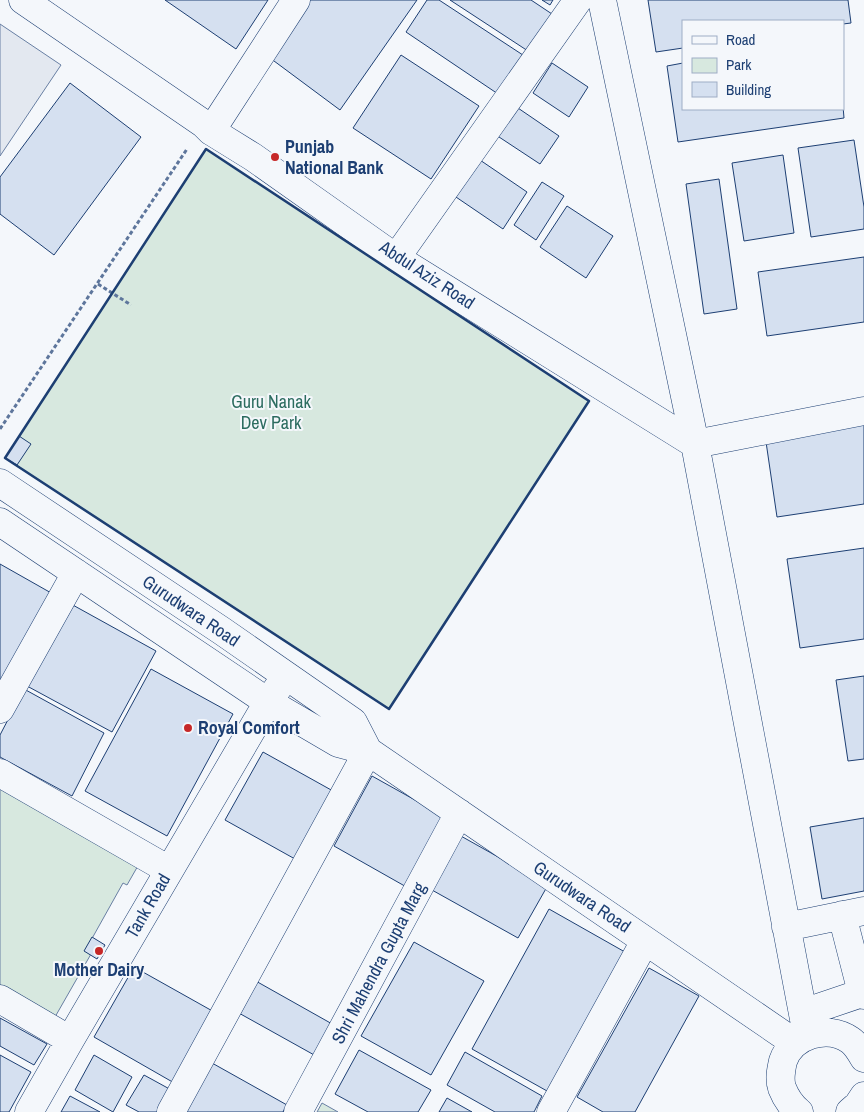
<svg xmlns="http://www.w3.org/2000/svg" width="864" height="1112" viewBox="0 0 864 1112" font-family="'Archivo Narrow',sans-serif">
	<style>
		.green { fill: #d7e8df; stroke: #687fa3 }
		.parking { fill: #e3e8f0; stroke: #687fa3 }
		.building { fill: #d5e0f0; stroke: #1d3f73 }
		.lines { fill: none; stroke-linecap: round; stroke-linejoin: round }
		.minor-casing { stroke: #1d3f73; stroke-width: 29 }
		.path { stroke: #5e769c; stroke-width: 3; stroke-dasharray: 4 2.5; stroke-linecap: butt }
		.minor { stroke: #f4f7fb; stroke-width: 28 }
		.wall { stroke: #1d3f73; stroke-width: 2.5 }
		.poi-dot { fill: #c62828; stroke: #f4f7fb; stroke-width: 2 }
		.labels { text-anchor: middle; stroke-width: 4; stroke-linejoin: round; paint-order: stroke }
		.poi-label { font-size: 18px; font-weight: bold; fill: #1d3f73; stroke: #f4f7fb; text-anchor: start }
		.street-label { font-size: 18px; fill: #1d3f73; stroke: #f4f7fb }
		.park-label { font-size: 18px; fill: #2c6c60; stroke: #f4f7fb }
	</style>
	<rect width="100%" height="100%" fill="#f4f7fb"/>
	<path class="green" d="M206,149L589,401L389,709L5,458Z
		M0,785L139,864L127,885L123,883L85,951L91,954L55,1017L0,986Z
		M322,1103L338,1112H317Z"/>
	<path class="parking" d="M0,24L61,65L0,156Z"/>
	<path class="building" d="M165,0H268L236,49Z
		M308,0H417L340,110L270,58Z
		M427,0H439L529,59L504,98L406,32Z
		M450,0H531L552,14L528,51Z
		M542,0H553L550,5Z
		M648,0H848L851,23L843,24V21H683V48L656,52Z
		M401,55L479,106L431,179L353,128Z
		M552,63L588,87L569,117L533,93Z
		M683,63V109H843V106L844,118L678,142L667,66Z
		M70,83L141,137L54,255L0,214V177Z
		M515,106L559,136L540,164L496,135Z
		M854,140L864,207V229L811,237L798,148Z
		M783,155L794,233L744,241L732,163Z
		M477,158L527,192L503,229L453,195Z
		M719,179L737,309L704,314L686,184Z
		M542,182L564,196L536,240L514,225Z
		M567,206L613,236L586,278L540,247Z
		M864,257V322L767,336L758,272Z
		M864,420V504L777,517L765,435Z
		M19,436L31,444L17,465L5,458Z
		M864,548V639L800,648L787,559Z
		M0,564L53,594L0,691Z
		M71,604L156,651L112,732L27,686Z
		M151,669L233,714L167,836L85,791Z
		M864,676V759L848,761L836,680Z
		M24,689L104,733L72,796L0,757V735Z
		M263,752L333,791L295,859L225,820Z
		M372,776L449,819L410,889L334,846Z
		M864,818V891L822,899L810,827Z
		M452,831L548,885L518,938L423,885Z
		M549,909L632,956L556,1096L472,1049Z
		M92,937L105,945L97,959L84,951Z
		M414,942L484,981L431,1075L361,1036Z
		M134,967L216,1013L176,1084L94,1037Z
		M649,968L699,996L635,1112H603L577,1097Z
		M254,980L334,1025L316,1056L237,1012Z
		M0,1018L47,1044L34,1065L0,1046Z
		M359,1050L431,1090L418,1112H368L335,1094Z
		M465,1052L542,1096L534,1112H495L447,1085Z
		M0,1055L31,1072L9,1112H0Z
		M94,1055L132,1077L113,1112L75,1090Z
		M212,1063L287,1105L283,1112H185Z
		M144,1075L175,1092L164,1112H139L126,1105Z
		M70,1096L100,1112H61Z
		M447,1098L472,1112H439Z"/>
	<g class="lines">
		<g class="minor-casing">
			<path id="minor" d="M23,0L204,124L211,131L253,157L396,258L695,444L864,411
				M602,0L695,444L807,1035
				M211,131L296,0
				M396,258L578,0
				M0,483L222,631L353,722L368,751
				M0,522L268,702L338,743L368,751L795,1043
				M0,709L76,573
				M0,773L169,870
				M842,915L862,993L864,995
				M786,927L864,911
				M0,999L70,1040
				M803,1013L862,993
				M29,1112L70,1040L268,702L286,676
				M171,1112L368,751
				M298,1112L459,813
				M551,1112L645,941
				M799,1112C791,1106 786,1098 782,1088C779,1079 781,1070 783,1061C792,1035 827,1024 850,1040C856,1044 860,1051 864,1058
				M850,1112L858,1105L864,1096"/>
		</g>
		<path class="path" d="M98,284L131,305
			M0,429L187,149"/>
		<use href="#minor" class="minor"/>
		<path class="wall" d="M206,149L589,401L389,709L5,458Z"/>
	</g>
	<g class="poi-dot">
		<circle cx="275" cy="157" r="5"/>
		<circle cx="188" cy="728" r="5"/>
		<circle cx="99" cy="951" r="5"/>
	</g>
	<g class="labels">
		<g class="poi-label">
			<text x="285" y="153">Punjab<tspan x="285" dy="21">National Bank</tspan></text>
			<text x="198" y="734">Royal Comfort</text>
			<text x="99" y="976" text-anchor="middle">Mother Dairy</text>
		</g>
		<g class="street-label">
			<text transform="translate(427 275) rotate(33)" y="6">Abdul Aziz Road</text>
			<text transform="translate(191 611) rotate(34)" y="6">Gurudwara Road</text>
			<text transform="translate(582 897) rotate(34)" y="6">Gurudwara Road</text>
			<text transform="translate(148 906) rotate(-60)" y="6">Tank Road</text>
			<text transform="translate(379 963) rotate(-62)" y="6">Shri Mahendra Gupta Marg</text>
		</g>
		<g class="park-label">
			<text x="271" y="408">Guru Nanak<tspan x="271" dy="21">Dev Park</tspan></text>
		</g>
	</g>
	<rect x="682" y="20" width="162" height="90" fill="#f4f7fb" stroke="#9eadc5"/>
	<rect x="692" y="36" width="25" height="8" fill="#f4f7fb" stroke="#9eadc5"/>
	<text x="726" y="45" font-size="15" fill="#1d3f73">Road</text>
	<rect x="692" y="58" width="25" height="15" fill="#d7e8df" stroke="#9eadc5"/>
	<text x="726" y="70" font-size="15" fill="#1d3f73">Park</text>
	<rect x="692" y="82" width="25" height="15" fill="#d5e0f0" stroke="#9eadc5"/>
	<text x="726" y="95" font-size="15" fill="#1d3f73">Building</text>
</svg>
